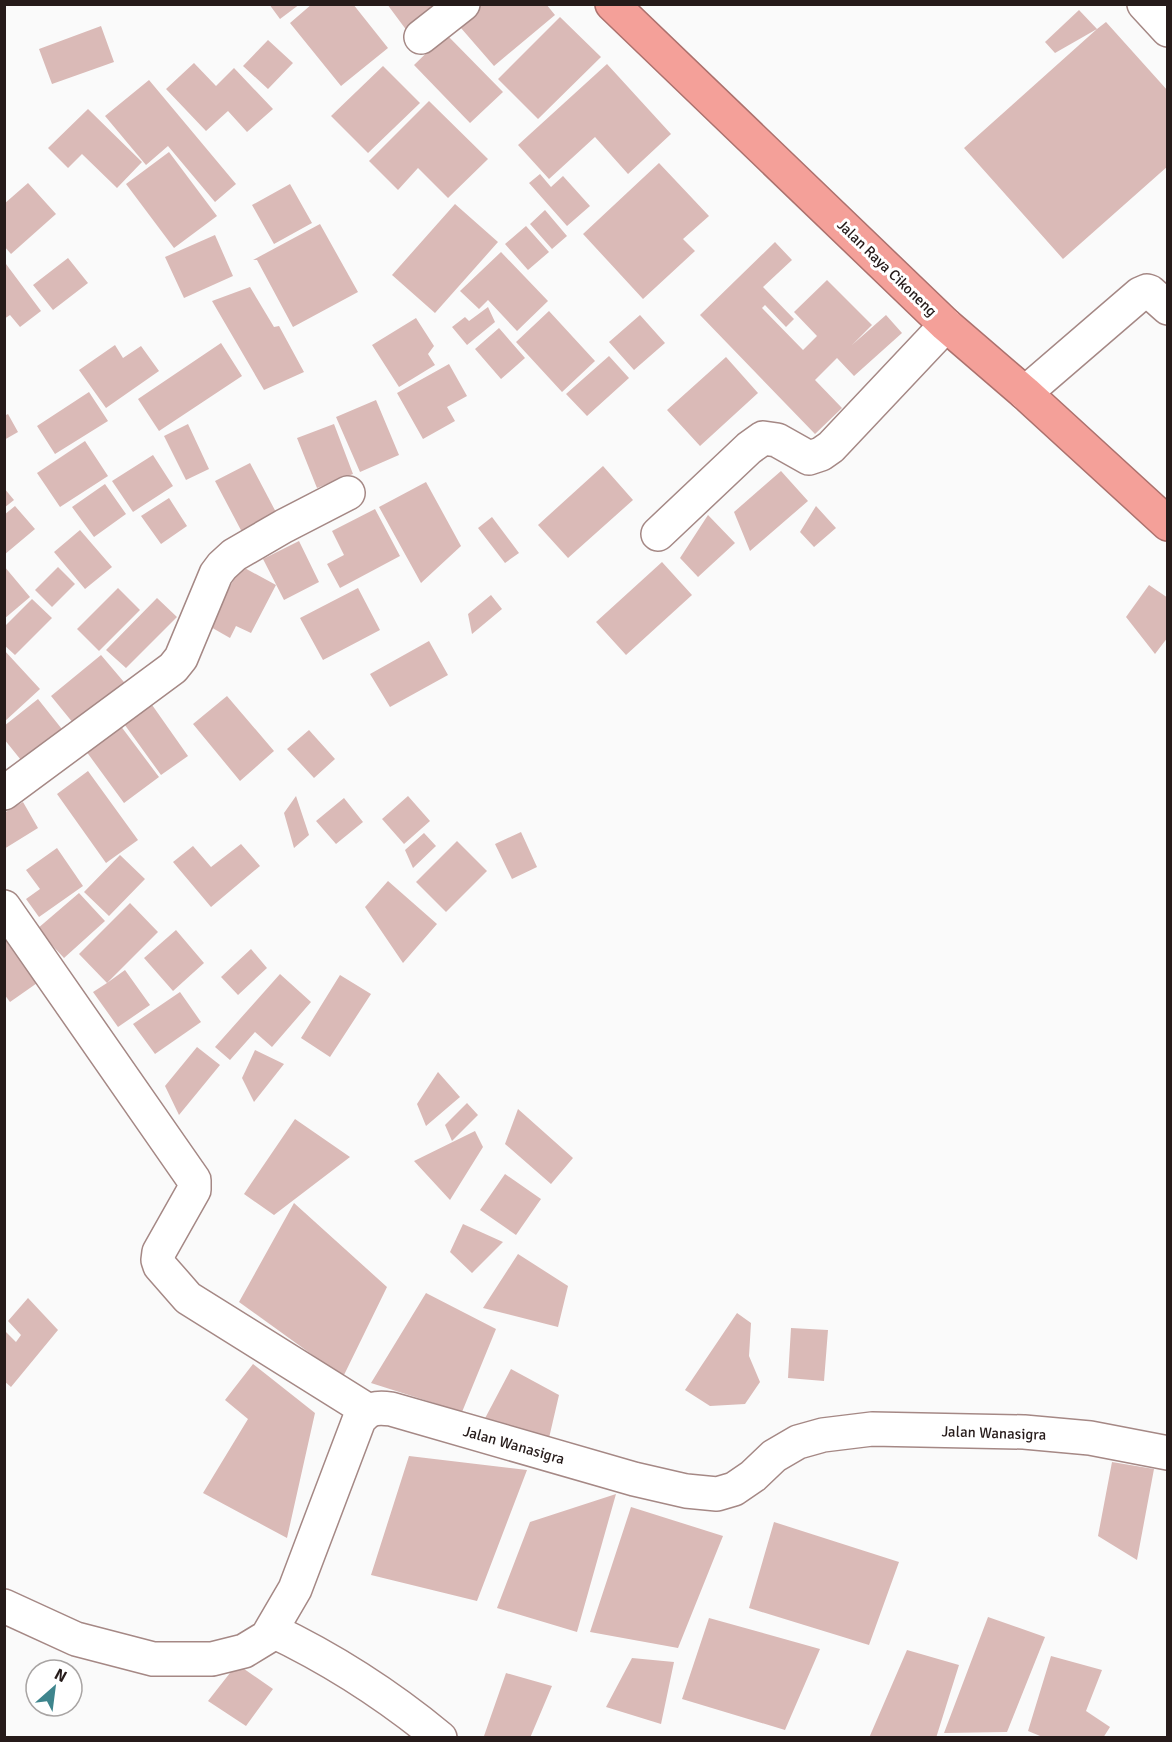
<svg xmlns="http://www.w3.org/2000/svg" width="1172" height="1742" viewBox="0 0 1172 1742" font-family="Signika,sans-serif">
	<style>
		.building { fill: #dabab7 }
		.lines { fill: none; stroke-linecap: round; stroke-linejoin: round }
		.minor-casing { stroke: #a58885; stroke-width: 36 }
		.highway-casing { stroke: #ac716d; stroke-width: 36 }
		.minor { stroke: #fff; stroke-width: 33 }
		.highway { stroke: #f4a099; stroke-width: 33 }
		.labels { text-anchor: middle; stroke-width: 6; stroke-linejoin: round; paint-order: stroke }
		.street-label { font-size: 15px; fill: #261b1a; stroke: #fff }
	</style>
	<rect width="100%" height="100%" fill="#fafafa"/>
	<path class="building" d="M269,4H300L280,19Z
		M312,4H353L388,48L341,86L290,23Z
		M387,4H452L410,35Z
		M472,4H546L555,15L494,66L454,20Z
		M1079,10L1097,29L1106,22L1168,91V166L1063,259L964,148L1097,29L1055,53L1045,42Z
		M560,17L601,57L538,119L498,79Z
		M101,26L114,62L52,84L39,49Z
		M446,34L503,92L470,123L414,65Z
		M268,40L293,63L268,89L243,66Z
		M194,63L216,86L234,68L273,109L247,132L228,111L206,131L166,89Z
		M607,64L671,134L628,174L595,137L549,179L518,145Z
		M383,66L420,103L368,153L331,116Z
		M149,80L236,184L215,202L168,146L146,165L105,116Z
		M429,101L488,159L448,198L418,168L398,190L369,161Z
		M88,109L142,162L117,188L82,154L68,168L48,148Z
		M169,152L217,216L174,248L126,184Z
		M659,163L709,216L683,239L695,251L643,299L583,234Z
		M540,174L551,187L563,176L590,206L567,226L529,183Z
		M28,183L56,214L11,254L4,246V204Z
		M290,184L312,223L274,244L252,205Z
		M455,204L498,242L435,313L392,275Z
		M545,210L567,236L552,249L530,224Z
		M320,224L358,292L293,327L257,260H253Z
		M526,226L549,252L528,270L505,244Z
		M215,235L233,276L184,298L165,257Z
		M775,242L792,260L763,287L794,319L786,327L765,305L762,308L803,350L817,336L794,312L827,280L872,325L852,345L886,315L902,333L854,376L837,358L815,380L842,408L815,434L700,315Z
		M501,252L548,301L517,331L488,300L479,309L460,291Z
		M68,258L88,283L53,310L33,285Z
		M6,264L41,311L20,327L10,315L4,319Z
		M250,287L274,327L279,326L304,372L264,390L212,301Z
		M488,307L495,322L467,345L452,327L465,317L469,321Z
		M549,311L595,361L562,392L516,342Z
		M640,315L665,343L634,370L609,342Z
		M416,318L434,346L428,354L435,365L399,387L372,345Z
		M499,328L525,358L501,379L475,349Z
		M221,343L242,376L159,431L138,399Z
		M115,345L123,358L141,346L159,371L106,408L79,370Z
		M609,356L629,378L587,416L566,394Z
		M726,357L758,393L700,446L667,410Z
		M449,364L467,396L447,407L455,421L423,439L397,393Z
		M89,392L108,421L55,454L37,426Z
		M376,400L399,455L360,472L336,417Z
		M8,414L18,432L4,440V416Z
		M188,424L209,469L186,480L164,436Z
		M334,424L353,474L317,488L297,438Z
		M85,441L108,476L60,507L37,473Z
		M153,455L173,486L133,512L112,481Z
		M250,463L278,516L243,534L215,481Z
		M603,466L633,500L568,558L538,525Z
		M781,471L808,501L750,551L734,512Z
		M426,482L461,546L421,583L379,507Z
		M105,484L126,514L94,537L72,507Z
		M4,488L14,500L4,508Z
		M169,498L187,526L161,544L141,516Z
		M15,506L35,529L4,555V515Z
		M816,506L836,528L814,547L800,532Z
		M375,509L400,556L340,588L327,564L344,555L332,531Z
		M708,515L735,543L698,577L680,558Z
		M492,517L519,553L505,563L478,528Z
		M80,530L112,567L85,589L54,552Z
		M299,541L319,582L284,600L263,559Z
		M662,562L692,595L626,655L596,622Z
		M4,566L30,597L4,619Z
		M241,566L276,585L251,633L236,626L230,638L209,626Z
		M58,567L75,584L52,607L35,590Z
		M1149,585L1168,598V637L1155,654L1126,617Z
		M118,588L140,610L99,651L77,629Z
		M358,588L380,630L323,660L300,618Z
		M491,595L502,609L472,634L468,614Z
		M157,598L177,617L126,668L106,650Z
		M32,599L52,618L15,655L4,645V627Z
		M429,641L448,675L390,707L370,674Z
		M4,650L40,689L4,722Z
		M101,655L129,688L78,729L51,696Z
		M227,696L274,751L240,781L193,724Z
		M38,699L69,738L29,770L4,739V726Z
		M150,702L188,756L161,775L122,721Z
		M120,725L159,777L124,803L86,751Z
		M309,730L335,759L314,778L287,749Z
		M88,771L138,840L106,863L57,794Z
		M296,796L309,835L294,848L284,813Z
		M408,796L430,821L404,844L382,819Z
		M344,798L363,822L336,844L316,821Z
		M23,802L38,828L4,849V813Z
		M521,832L537,867L512,879L495,844Z
		M424,833L436,846L413,868L405,850Z
		M457,841L487,871L446,912L416,882Z
		M241,844L260,866L211,907L173,862L193,846L211,867Z
		M57,848L83,886L39,917L26,899L40,889L26,870Z
		M120,855L145,879L109,916L84,892Z
		M388,881L437,924L403,963L365,907Z
		M79,893L105,921L64,958L37,929Z
		M130,903L158,932L107,983L125,970L150,1005L118,1027L93,992L107,983L79,954Z
		M4,910L50,974L10,1002L4,994Z
		M176,930L204,963L173,991L144,958Z
		M251,949L267,968L238,995L221,977Z
		M280,974L311,1002L272,1047L255,1032L230,1060L215,1047Z
		M340,975L371,994L330,1057L301,1038Z
		M180,992L201,1022L155,1054L133,1024Z
		M197,1047L220,1065L179,1115L165,1086Z
		M255,1050L284,1064L254,1102L242,1078Z
		M438,1072L460,1097L426,1126L417,1104Z
		M467,1103L478,1115L452,1141L445,1125Z
		M518,1109L573,1158L551,1184L505,1144Z
		M295,1119L350,1157L274,1215L244,1194Z
		M475,1131L483,1147L450,1200L414,1161Z
		M505,1174L541,1199L516,1235L480,1210Z
		M294,1203L387,1287L343,1377L239,1302Z
		M463,1224L503,1242L472,1273L450,1252Z
		M518,1254L568,1286L558,1327L483,1308Z
		M426,1293L496,1329L462,1412L371,1383Z
		M28,1298L58,1330L11,1387L4,1381V1330L16,1342L21,1335L8,1321Z
		M737,1313L751,1323L749,1356L760,1382L745,1404L710,1406L685,1390Z
		M791,1328L828,1330L824,1381L788,1378Z
		M253,1364L315,1413L287,1538L203,1493L248,1419L225,1400Z
		M511,1369L559,1395L549,1438L482,1424Z
		M409,1456L527,1470L477,1601L371,1575Z
		M1112,1462L1154,1469L1137,1560L1098,1536Z
		M616,1494L577,1632L497,1608L530,1522Z
		M631,1507L723,1536L678,1648L590,1632Z
		M774,1522L899,1562L869,1645L749,1608Z
		M988,1617L1045,1637L1007,1732L944,1733Z
		M709,1618L820,1649L785,1730L682,1699Z
		M907,1650L959,1665L936,1738H869Z
		M1051,1656L1102,1670L1086,1711L1110,1727L1103,1738H1045L1028,1731Z
		M632,1658L674,1662L661,1724L606,1707Z
		M237,1664L273,1689L246,1726L208,1701Z
		M506,1673L552,1686L530,1738L484,1736Z"/>
	<g class="lines">
		<g class="minor-casing">
			<path id="minor" d="M1144,4L1168,30
				M421,37L463,4
				M1025,393L1140,294L1147,291L1150,292L1168,308
				M658,534L749,448L763,438L777,440L809,458L821,454L831,447L946,325
				M4,793L173,668L181,658L216,574L222,566L234,555L284,526L348,493
				M4,907L194,1180V1190L159,1252L158,1260L160,1266L188,1298L367,1410
				M4,1606L76,1639L153,1659H212L244,1651L267,1637L295,1589L359,1420C369,1408 376,1407 391,1409L634,1479L686,1491L717,1494L734,1489L753,1476L774,1456L798,1442L823,1435L872,1429L1024,1432L1090,1438L1168,1453
				M271,1630C332,1659 388,1695 440,1738"/>
		</g>
		<g class="highway-casing">
			<path id="highway" d="M612,4L946,325L1025,393L1168,524"/>
		</g>
		<use href="#minor" class="minor"/>
		<use href="#highway" class="highway"/>
	</g>
	<g class="labels">
		<g class="street-label">
			<text transform="translate(887 268) rotate(44)" y="5">Jalan Raya Cikoneng</text>
			<text transform="translate(994 1433) rotate(2)" y="5">Jalan Wanasigra</text>
			<text transform="translate(514 1445) rotate(16)" y="5">Jalan Wanasigra</text>
		</g>
	</g>
	<rect width="1172" height="1742" fill="none" stroke="#261b1a" stroke-width="12"/>
	<g transform="translate(54 1688) rotate(28)"><circle r="28" fill="#ffffff" stroke="#a8a4a3" stroke-width="1.5"/>
	<path d="M0-4.5L10 22L0 15L-10 22Z" fill="#3e858d"/>
	<text y="-9" font-size="16" font-weight="bold" text-anchor="middle" fill="#261b1a">N</text>
	</g>
</svg>
